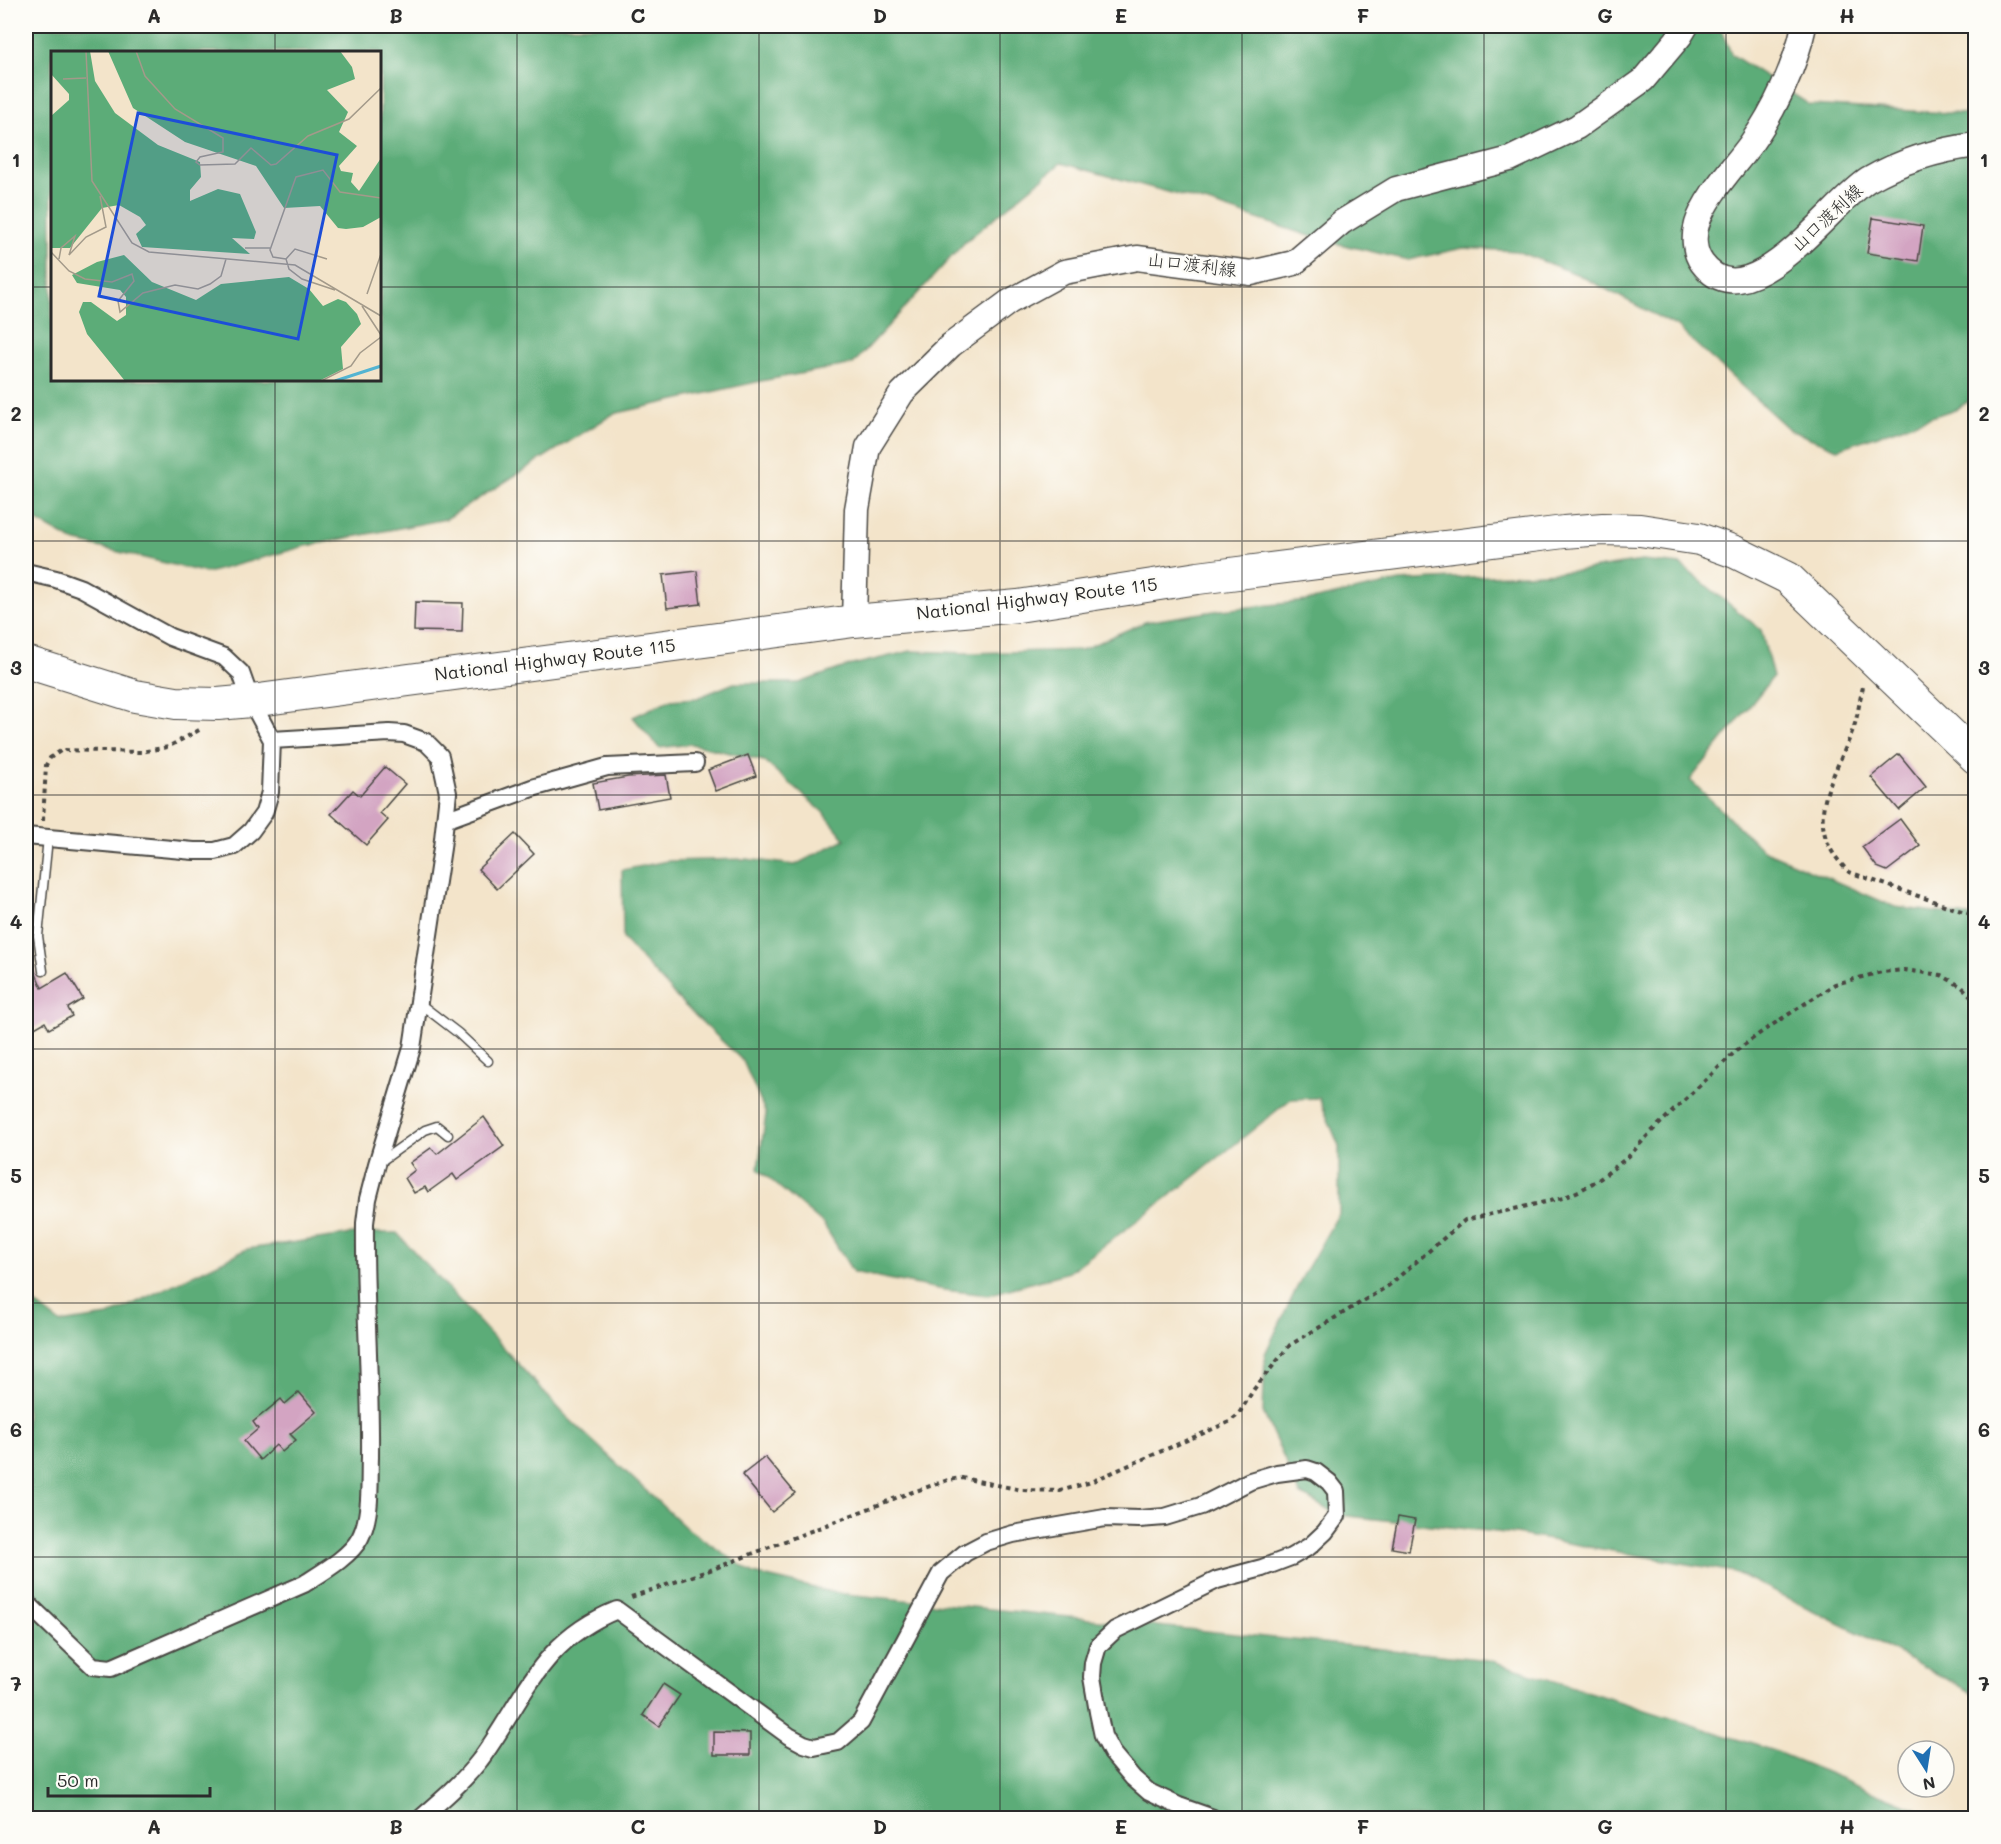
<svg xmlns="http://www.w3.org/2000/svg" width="2001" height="1844" viewBox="0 0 2001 1844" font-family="Mali,'Klee One',sans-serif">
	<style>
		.forest { fill: #5cac78; stroke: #446c52; stroke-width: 1.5; fill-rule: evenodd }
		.building { fill: #d3a4c2 }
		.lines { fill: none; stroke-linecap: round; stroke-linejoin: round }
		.lane-casing { stroke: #494743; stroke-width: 11 }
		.street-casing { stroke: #494743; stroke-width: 20 }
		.secondary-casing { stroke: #494743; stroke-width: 27 }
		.highway-casing { stroke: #494743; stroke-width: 34 }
		.path { stroke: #494743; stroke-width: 4; stroke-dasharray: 4.5 4.5; stroke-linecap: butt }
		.lane { stroke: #fff; stroke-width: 8 }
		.street { stroke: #fff; stroke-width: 16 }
		.secondary { stroke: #fff; stroke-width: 24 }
		.highway { stroke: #fff; stroke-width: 32 }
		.grid { fill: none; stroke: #2b2b2b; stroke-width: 1.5; stroke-opacity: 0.55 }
		.labels { text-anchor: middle; stroke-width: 4.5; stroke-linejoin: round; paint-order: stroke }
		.street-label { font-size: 18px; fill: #2b2b2b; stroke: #fdfcf7 }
		.inset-river { fill: none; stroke: #53b4d2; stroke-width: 3 }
		.inset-road { fill: none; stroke: #a39a8a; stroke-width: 1.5 }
		.view { fill: #1d4ed8; fill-opacity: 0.15; stroke: #1d4ed8; stroke-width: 3 }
		.inset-edge { fill: none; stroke: #2b2b2b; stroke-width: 3 }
		.neatline { fill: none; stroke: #2b2b2b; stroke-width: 2 }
		.grid-label { font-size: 20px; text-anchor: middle; font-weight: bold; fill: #2b2b2b }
	</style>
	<rect width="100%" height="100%" fill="#fdfcf7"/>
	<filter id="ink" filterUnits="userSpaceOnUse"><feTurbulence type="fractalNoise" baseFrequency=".0167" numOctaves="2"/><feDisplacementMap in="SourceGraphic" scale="12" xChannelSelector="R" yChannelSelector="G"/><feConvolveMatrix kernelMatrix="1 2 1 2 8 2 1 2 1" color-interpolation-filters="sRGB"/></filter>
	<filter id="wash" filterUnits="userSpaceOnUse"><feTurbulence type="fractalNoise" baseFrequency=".008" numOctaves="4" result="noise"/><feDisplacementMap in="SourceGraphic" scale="24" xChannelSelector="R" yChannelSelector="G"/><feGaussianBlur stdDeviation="1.35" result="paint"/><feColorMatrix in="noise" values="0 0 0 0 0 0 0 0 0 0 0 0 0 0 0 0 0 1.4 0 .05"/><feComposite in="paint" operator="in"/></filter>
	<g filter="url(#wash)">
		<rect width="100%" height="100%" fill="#f3e4ca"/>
		<path class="forest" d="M26,26H1719L1732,55L1810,105L1965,114L1975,113V397L1958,408L1837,449L1790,430L1676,326L1579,275L1516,251L1463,248L1408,260L1322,240L1208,203L1061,163L965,242L853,364L761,381L613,414L446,519L306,546L207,573L73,541L26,515ZM52,52H380V380H52Z
			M1642,561L1681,565L1761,630L1773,677L1690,780L1763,850L1895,907L1975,917V1694L1863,1635L1734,1572L1515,1534L1338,1515L1300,1494L1263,1412L1265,1354L1301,1279L1339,1213V1146L1319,1098L1291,1099L1193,1178L1069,1272L988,1295L944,1290L853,1272L824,1225L758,1169L766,1114L743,1061L679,1000L623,939L622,870L667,861L746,859L795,865L845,839L824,813L764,761L691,744L659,748L633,717L669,700L697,698L734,683H799L848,666L911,651L967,653L1081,650L1145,622L1221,610L1307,601L1400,581L1577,571Z
			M360,1233H397L566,1416L685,1527L754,1574L836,1593L1489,1660L1774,1751L1939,1818H26V1297L60,1323L108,1316L247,1249Z"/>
		<g id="blocks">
			<path class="building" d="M1873,218L1923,226L1918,261L1867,253Z
				M697,571L701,604L667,608L663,575Z
				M415,602L463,603L462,632L414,631Z
				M1899,754L1926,787L1899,810L1871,777Z
				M748,755L756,776L716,791L708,770Z
				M385,767L405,784L380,813L388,820L366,845L331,814L353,790L360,796Z
				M666,775L670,797L598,810L593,783L628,777Z
				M1900,819L1920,846L1887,871L1877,867L1862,847Z
				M515,834L534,854L497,889L478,869Z
				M26,950L42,988L67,973L83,999L68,1008L72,1016L49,1029L45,1022L26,1033Z
				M484,1117L504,1146L457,1180L453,1174L428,1192L425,1187L414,1193L405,1178L415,1170L410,1163L431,1148L437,1154Z
				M299,1392L316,1412L290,1434L296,1440L282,1452L276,1445L260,1460L244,1441L258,1429L253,1422L281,1399L285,1404Z
				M765,1457L795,1493L772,1512L742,1475Z
				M1398,1517L1415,1520L1409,1551L1392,1548Z
				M663,1684L680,1695L659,1726L643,1715Z
				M714,1732L750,1733V1755H714Z"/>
		</g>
	</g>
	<g filter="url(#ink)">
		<use href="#blocks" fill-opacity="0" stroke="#494743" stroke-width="1.5"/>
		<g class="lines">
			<g class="lane-casing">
				<path id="lane" d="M43,971L38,936L48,838
					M419,1003L458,1033L488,1061
					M380,1162L425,1130L437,1126L448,1135"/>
			</g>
			<g class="street-casing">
				<path id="street" d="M26,572L56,579L81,588L170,637L224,657L241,673L251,701L272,740L270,792L264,813L251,831L234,846L215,851H194L26,836
					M445,820L532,788L607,767L695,763
					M26,1602L93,1666L111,1668L304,1584C321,1573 350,1557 360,1538C372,1515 369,1482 370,1457C371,1379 364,1301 365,1223L368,1199L377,1164L412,1048L442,848L448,793L440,756L426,742L404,734L389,733L272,740
					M421,1818C442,1800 463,1782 480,1760C525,1699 539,1641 617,1610L789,1736L804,1744L814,1747L838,1742L861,1722L941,1573L965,1553L986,1542L1013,1534L1105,1518L1139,1519L1165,1517L1201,1506L1250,1481L1277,1473L1307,1469L1316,1472L1329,1482L1336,1491L1337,1516L1325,1532L1310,1546L1291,1557L1262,1568L1217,1580L1115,1630L1098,1646L1093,1663L1092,1677L1098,1712L1103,1736L1112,1753L1133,1778L1149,1792L1179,1806L1213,1818"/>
			</g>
			<g class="secondary-casing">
				<path id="secondary" d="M1804,26C1795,67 1775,110 1750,145C1733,168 1705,197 1697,224C1693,237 1694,252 1702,263C1748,325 1831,203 1868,180C1901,161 1937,150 1976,145
					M854,621L857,509L868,447L902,393L951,345L1009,302L1064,272L1137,258L1251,273L1294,263L1342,222L1396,189L1510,159L1577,127L1643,80L1680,36L1686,26"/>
			</g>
			<g class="highway-casing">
				<path id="highway" d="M26,662L135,696L176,703L218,704L251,701L854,621L1018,606L1198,578L1564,532L1603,529L1640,530L1699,539L1735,552L1788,578L1976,758"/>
			</g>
			<path class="path" d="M1863,687C1859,701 1858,718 1852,732C1832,784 1799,824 1849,872L1976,916
				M43,821L46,765L50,758L62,750L141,752L168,747L201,729
				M631,1597L713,1569L901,1496L948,1480L962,1478L1022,1490L1060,1491L1088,1483L1229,1422L1238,1415L1254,1389L1290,1345L1388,1286L1465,1220L1563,1198L1581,1190L1601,1178L1629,1156L1650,1133L1736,1051L1763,1031L1835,984L1882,972L1904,970L1941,975L1962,987L1976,1001"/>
			<use href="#lane" class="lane"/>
			<use href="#street" class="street"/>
			<use href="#secondary" class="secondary"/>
			<use href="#highway" class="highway"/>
		</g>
	</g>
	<path class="grid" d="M275,26V52M517,26V1818M759,26V1818M1000,26V1818M1242,26V1818M1484,26V1818M1726,26V1818M26,287H52M380,287H1976M275,380V1818M26,541H1976M26,795H1976M26,1049H1976M26,1303H1976M26,1557H1976"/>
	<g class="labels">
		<g class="street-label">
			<text transform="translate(1827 218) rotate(-43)" y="6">山口渡利線</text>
			<text transform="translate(1192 265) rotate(7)" y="6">山口渡利線</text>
			<text transform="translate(1037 599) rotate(-7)" y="6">National Highway Route 115</text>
			<text transform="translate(555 660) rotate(-7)" y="6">National Highway Route 115</text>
		</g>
	</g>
	<g transform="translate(51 51)">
		<rect width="330" height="330" fill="#f3e4ca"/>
		<path d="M0,0H39L44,30L64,62L107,94L149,111L150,126L139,139V150L167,138L189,143L205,181L203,188L181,187L199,203L91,196L85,183L95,174L89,166L68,154L51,157L19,197H0V65L18,49V43L0,23ZM57,0H289L301,16L304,28L276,39L297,61L288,81L306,95L288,115L290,120L302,122L300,131L308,140L330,107V166L312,176L295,178L287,177L269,155L233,157L205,115L134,91L82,57ZM73,204L101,231L145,249L170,233L238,226L258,238L272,255L287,248L295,251L306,263L310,273L290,296L292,318L268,330H74L36,283L28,261L32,251H40L66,270L75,264V246L69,239L26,232L21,224L46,211Z" fill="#5cac78"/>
		<path class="inset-river" d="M284,330L330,315"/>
		<path class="inset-road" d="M35,0L41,130L81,192L98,201L244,214L330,265M85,0L94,25L124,58L172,87V101L149,106L145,111L149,114L184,113L200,97L220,114L225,113L257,85L298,68L330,37M12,28L35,27M194,197H219M0,201L18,220L34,228L61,231L81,223L83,230L67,250L69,261L92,242L124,234L147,238L159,233L170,225L175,208M8,208L10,197L24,185L18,204L35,186L55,176L49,145M235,208L222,206L219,199L245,126L272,119L289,141L330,147M276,208L244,198L235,208L238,218L251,228L284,239M316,243L330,203M311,255L330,284M270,330L300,315L309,302L330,286"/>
		<path class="view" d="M87,62L286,104L247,288L48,245Z"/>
		<rect width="330" height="330" class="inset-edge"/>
	</g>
	<rect width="2001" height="1844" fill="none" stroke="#fdfcf7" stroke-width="66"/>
	<g transform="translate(1926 1769) rotate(168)"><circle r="28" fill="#fdfcf7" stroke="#a9a8a5" stroke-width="1.5"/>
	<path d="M0-4.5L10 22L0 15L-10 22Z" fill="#1f6fb2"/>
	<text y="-9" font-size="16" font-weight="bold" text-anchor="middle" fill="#2b2b2b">N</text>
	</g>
	<path d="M48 1787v9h162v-9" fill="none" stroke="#2b2b2b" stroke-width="3"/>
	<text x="57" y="1787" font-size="18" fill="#2b2b2b" stroke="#fdfcf7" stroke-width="4.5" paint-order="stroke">50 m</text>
	<rect x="33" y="33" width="1935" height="1778" class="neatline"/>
	<g class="grid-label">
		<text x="154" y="23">A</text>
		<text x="396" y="23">B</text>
		<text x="638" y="23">C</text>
		<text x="880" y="23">D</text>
		<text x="1121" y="23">E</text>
		<text x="1363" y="23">F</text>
		<text x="1605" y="23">G</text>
		<text x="1847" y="23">H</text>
		<text x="16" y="167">1</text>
		<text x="1984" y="167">1</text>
		<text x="16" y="421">2</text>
		<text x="1984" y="421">2</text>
		<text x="16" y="675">3</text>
		<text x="1984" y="675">3</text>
		<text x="16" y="929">4</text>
		<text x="1984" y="929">4</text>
		<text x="16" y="1183">5</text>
		<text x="1984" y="1183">5</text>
		<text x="16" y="1437">6</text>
		<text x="1984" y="1437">6</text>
		<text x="16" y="1691">7</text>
		<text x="1984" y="1691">7</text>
		<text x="154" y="1834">A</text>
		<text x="396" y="1834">B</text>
		<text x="638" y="1834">C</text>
		<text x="880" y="1834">D</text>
		<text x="1121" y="1834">E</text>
		<text x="1363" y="1834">F</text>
		<text x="1605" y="1834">G</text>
		<text x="1847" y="1834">H</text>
	</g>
</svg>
